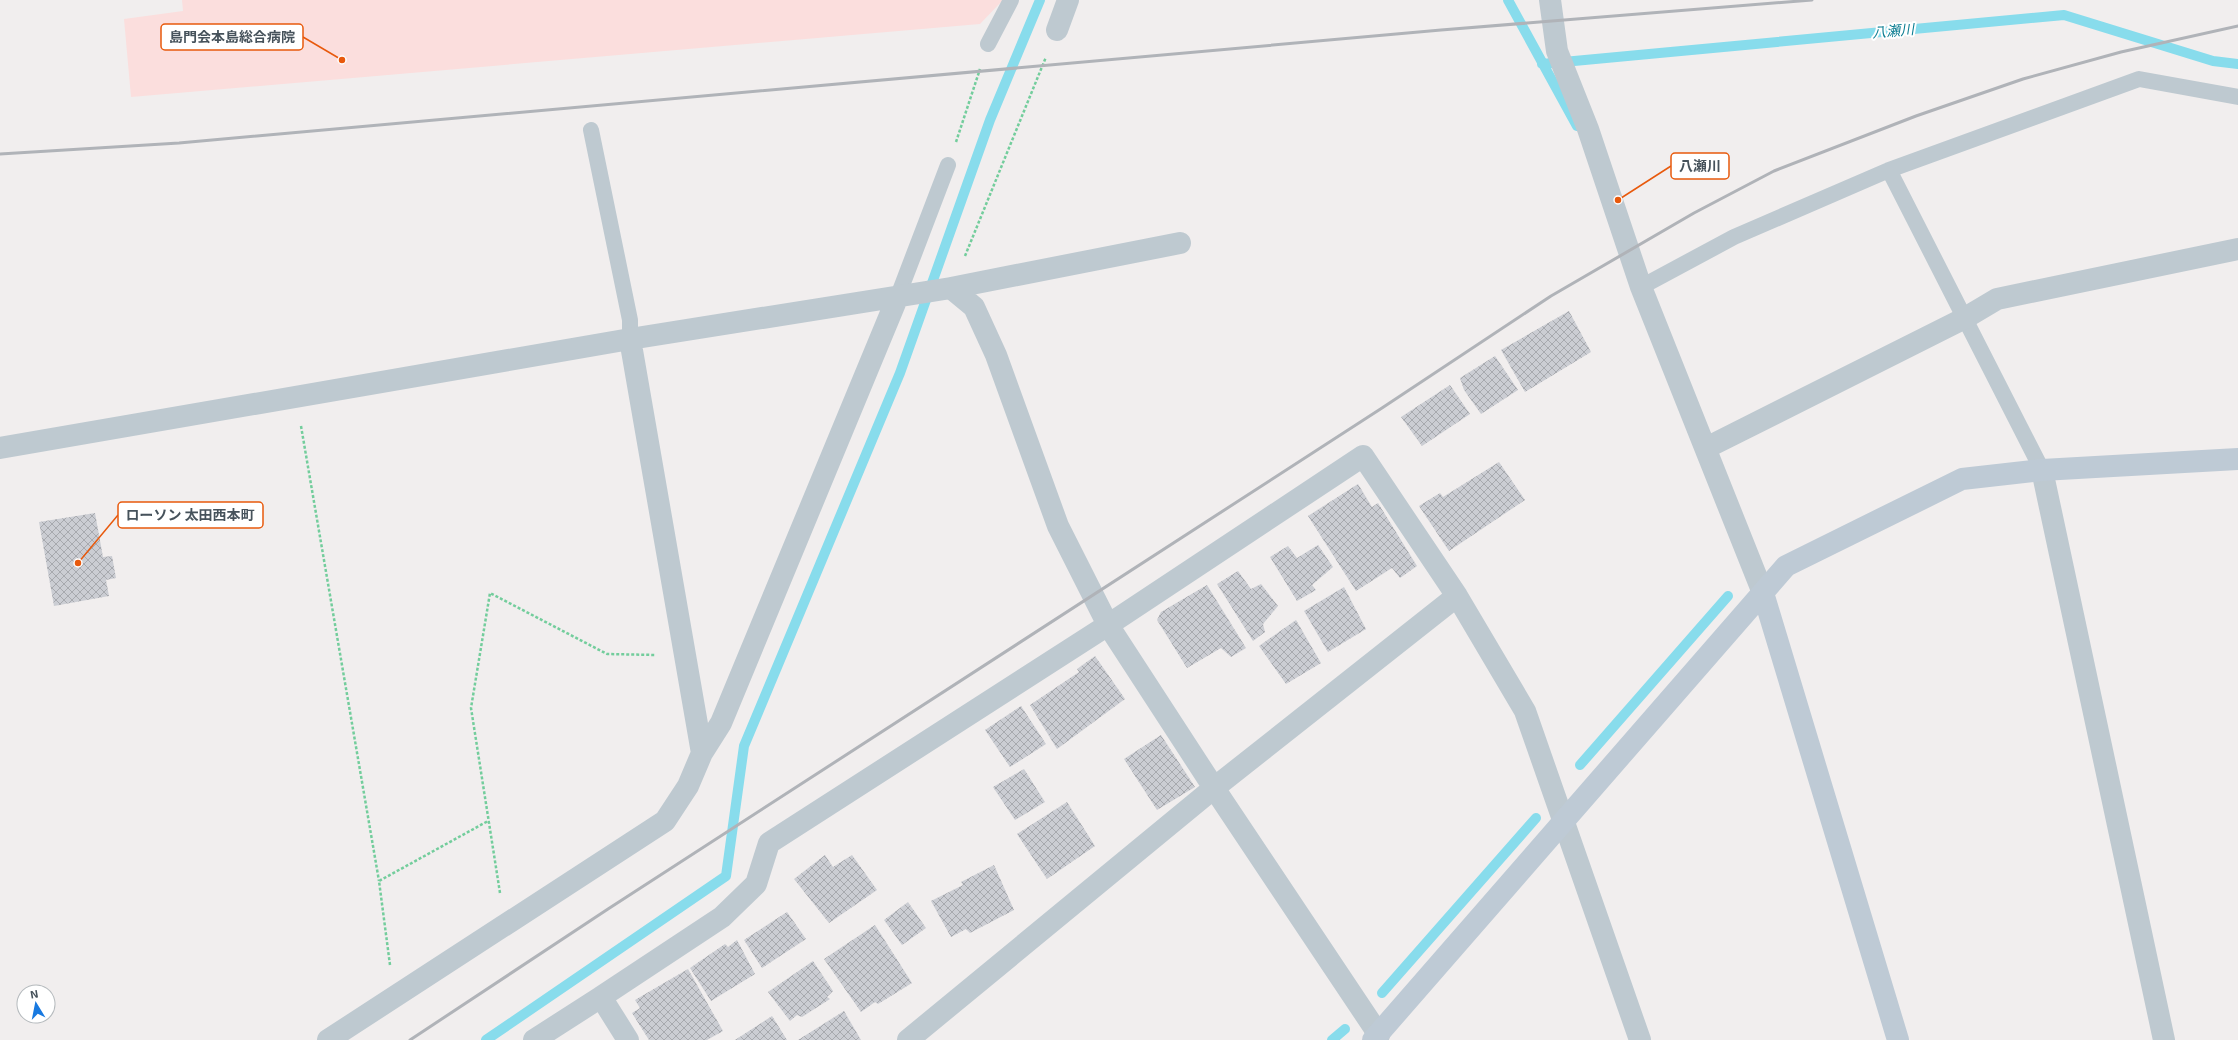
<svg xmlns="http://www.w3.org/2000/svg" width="2238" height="1040" viewBox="0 0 2238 1040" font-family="'Exo 2','Noto Sans JP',sans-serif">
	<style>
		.medical { fill: #fbdedd }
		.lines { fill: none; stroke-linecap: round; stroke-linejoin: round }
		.stream { stroke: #88dcec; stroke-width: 10 }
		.building { fill: url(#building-cross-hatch) }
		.path { stroke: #73cd9c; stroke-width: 2.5; stroke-dasharray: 3 2; stroke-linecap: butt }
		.lane { stroke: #bec9d0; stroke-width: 16 }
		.street { stroke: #bec9d0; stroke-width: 22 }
		.secondary { stroke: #becad5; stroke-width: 22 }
		.rail { stroke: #b0b3b8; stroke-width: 3 }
		.labels { text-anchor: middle; stroke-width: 4; stroke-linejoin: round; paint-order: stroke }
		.water-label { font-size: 14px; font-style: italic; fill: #0c7d92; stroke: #fff }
		.leader { fill: none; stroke: #e8590c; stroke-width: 1.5 }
		.callout-dot { fill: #e8590c; stroke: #fff; stroke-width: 1.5 }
		.callout { fill: #fff; stroke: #e8590c; stroke-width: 1.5 }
		.callout-label { font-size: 14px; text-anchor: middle; font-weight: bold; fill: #46525b }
	</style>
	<defs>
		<pattern id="building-cross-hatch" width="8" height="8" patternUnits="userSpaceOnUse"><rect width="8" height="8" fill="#cbcdd3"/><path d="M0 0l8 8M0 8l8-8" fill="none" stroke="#a7a9ae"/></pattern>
	</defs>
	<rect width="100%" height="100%" fill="#f1eeee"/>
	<path class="medical" d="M182,0H1003L980,24L131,97L124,19L183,11Z"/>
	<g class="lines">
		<path class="stream" d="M1508,0L1577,126
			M1542,64L2064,15L2213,61L2238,64
			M1580,765L1728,596
			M1382,993L1536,818
			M486,1040L726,876L744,746L900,373L990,120L1040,0
			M1332,1040L1345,1029"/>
	</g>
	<path class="building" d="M1569,311L1591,352L1525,392L1501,350Z
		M1495,356L1518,390L1481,414L1464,390L1460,378Z
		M1450,385L1470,414L1422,446L1401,417Z
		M1499,462L1525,500L1449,551L1419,506L1440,493L1443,497Z
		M1358,484L1372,507L1378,503L1417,566L1400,578L1392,568L1356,591L1308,516Z
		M95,513L103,557L112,556L116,578L106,580L109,596L54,606L39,522Z
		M1318,545L1333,567L1312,585L1316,590L1297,601L1270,557L1288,546L1297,558Z
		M1238,571L1251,589L1261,584L1278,606L1263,624L1265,632L1253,641L1217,584Z
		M1207,585L1246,648L1231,657L1221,648L1187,668L1157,620L1161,612Z
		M1344,587L1366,629L1328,652L1304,611Z
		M1296,620L1321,663L1286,684L1259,646Z
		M1095,656L1125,699L1057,749L1030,705L1079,672L1077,669Z
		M1021,706L1046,744L1010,767L985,730Z
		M1161,735L1195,787L1157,810L1124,759Z
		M1024,769L1045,802L1015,820L993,787Z
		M1067,802L1095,846L1047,879L1017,834Z
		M825,855L833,867L852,855L877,890L829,923L794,879Z
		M994,865L1014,910L970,933L966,929L951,937L931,901L963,885L961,882Z
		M908,902L926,928L902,945L884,920Z
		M787,912L806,939L762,968L744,940Z
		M875,925L912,983L878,1004L875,1002L861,1012L824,959Z
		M737,940L755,974L711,1001L690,968L725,944L728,947Z
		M813,961L833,991L827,997L830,999L802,1017L797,1015L790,1021L768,992Z
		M688,969L723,1031L707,1040H649L632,1013L640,1008L635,1000Z
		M844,1011L861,1040H798Z
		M772,1016L787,1040H735Z"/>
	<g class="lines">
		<path class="path" d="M956,142L980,69
			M965,256L1046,57
			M301,426L379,881
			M500,893L471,708L490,593L607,654L656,655
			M390,965L379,881L488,821"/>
		<path class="lane" d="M988,44L1011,0
			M591,130L630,320V339
			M1889,170L2042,470
			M1641,287L1734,237L1889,170L2139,79L2238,97
			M898,296L948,165"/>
		<path class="street" d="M1550,0L1557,51L1588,129L1641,287L1763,593
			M1057,30L1068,0
			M951,288L1180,243
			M630,339L702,753
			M0,448L630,339L951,288L974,307L996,355L1058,526L1108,625L1214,788L1379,1035
			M1706,448L1965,318L1997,299L2238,249
			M2042,470L2164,1040
			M601,997L722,917L756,884L769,843L1108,625L1363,456L1457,596L1525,711L1640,1040
			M328,1040L665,821L688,786L702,753L721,723L898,296
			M534,1040L601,997L628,1040
			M908,1040L1214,788L1457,596"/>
		<path class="secondary" d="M1763,593L1898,1040
			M1373,1040L1786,566L1962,479L2042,470L2238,459"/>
		<path class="rail" d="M0,154L179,143L1441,30L1812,0
			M410,1040L608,909L1382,408L1551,296L1694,213L1774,171L1916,116L2023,79L2121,52L2238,26"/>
	</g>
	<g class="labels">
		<g class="water-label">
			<text transform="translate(1893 31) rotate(-5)" y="5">八瀬川</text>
		</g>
	</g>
	<path class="leader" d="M342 60L303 37M1618 200L1671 166M78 563L118 515"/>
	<g class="callout-dot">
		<circle cx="342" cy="60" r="4"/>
		<circle cx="1618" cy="200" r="4"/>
		<circle cx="78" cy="563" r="4"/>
	</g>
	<g class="callout">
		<rect x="161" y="24" width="142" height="26" rx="4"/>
		<rect x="1671" y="153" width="58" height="26" rx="4"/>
		<rect x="118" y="502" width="145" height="26" rx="4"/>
	</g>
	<g class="callout-label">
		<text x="232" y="42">島門会本島総合病院</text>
		<text x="1700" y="171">八瀬川</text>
		<text x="190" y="520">ローソン 太田西本町</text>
	</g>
	<g transform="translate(36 1004) rotate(350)"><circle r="19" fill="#ffffff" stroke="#b5babd"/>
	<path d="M0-3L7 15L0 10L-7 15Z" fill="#1879e0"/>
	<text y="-6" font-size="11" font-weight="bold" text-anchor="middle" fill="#46525b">N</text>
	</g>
</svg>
